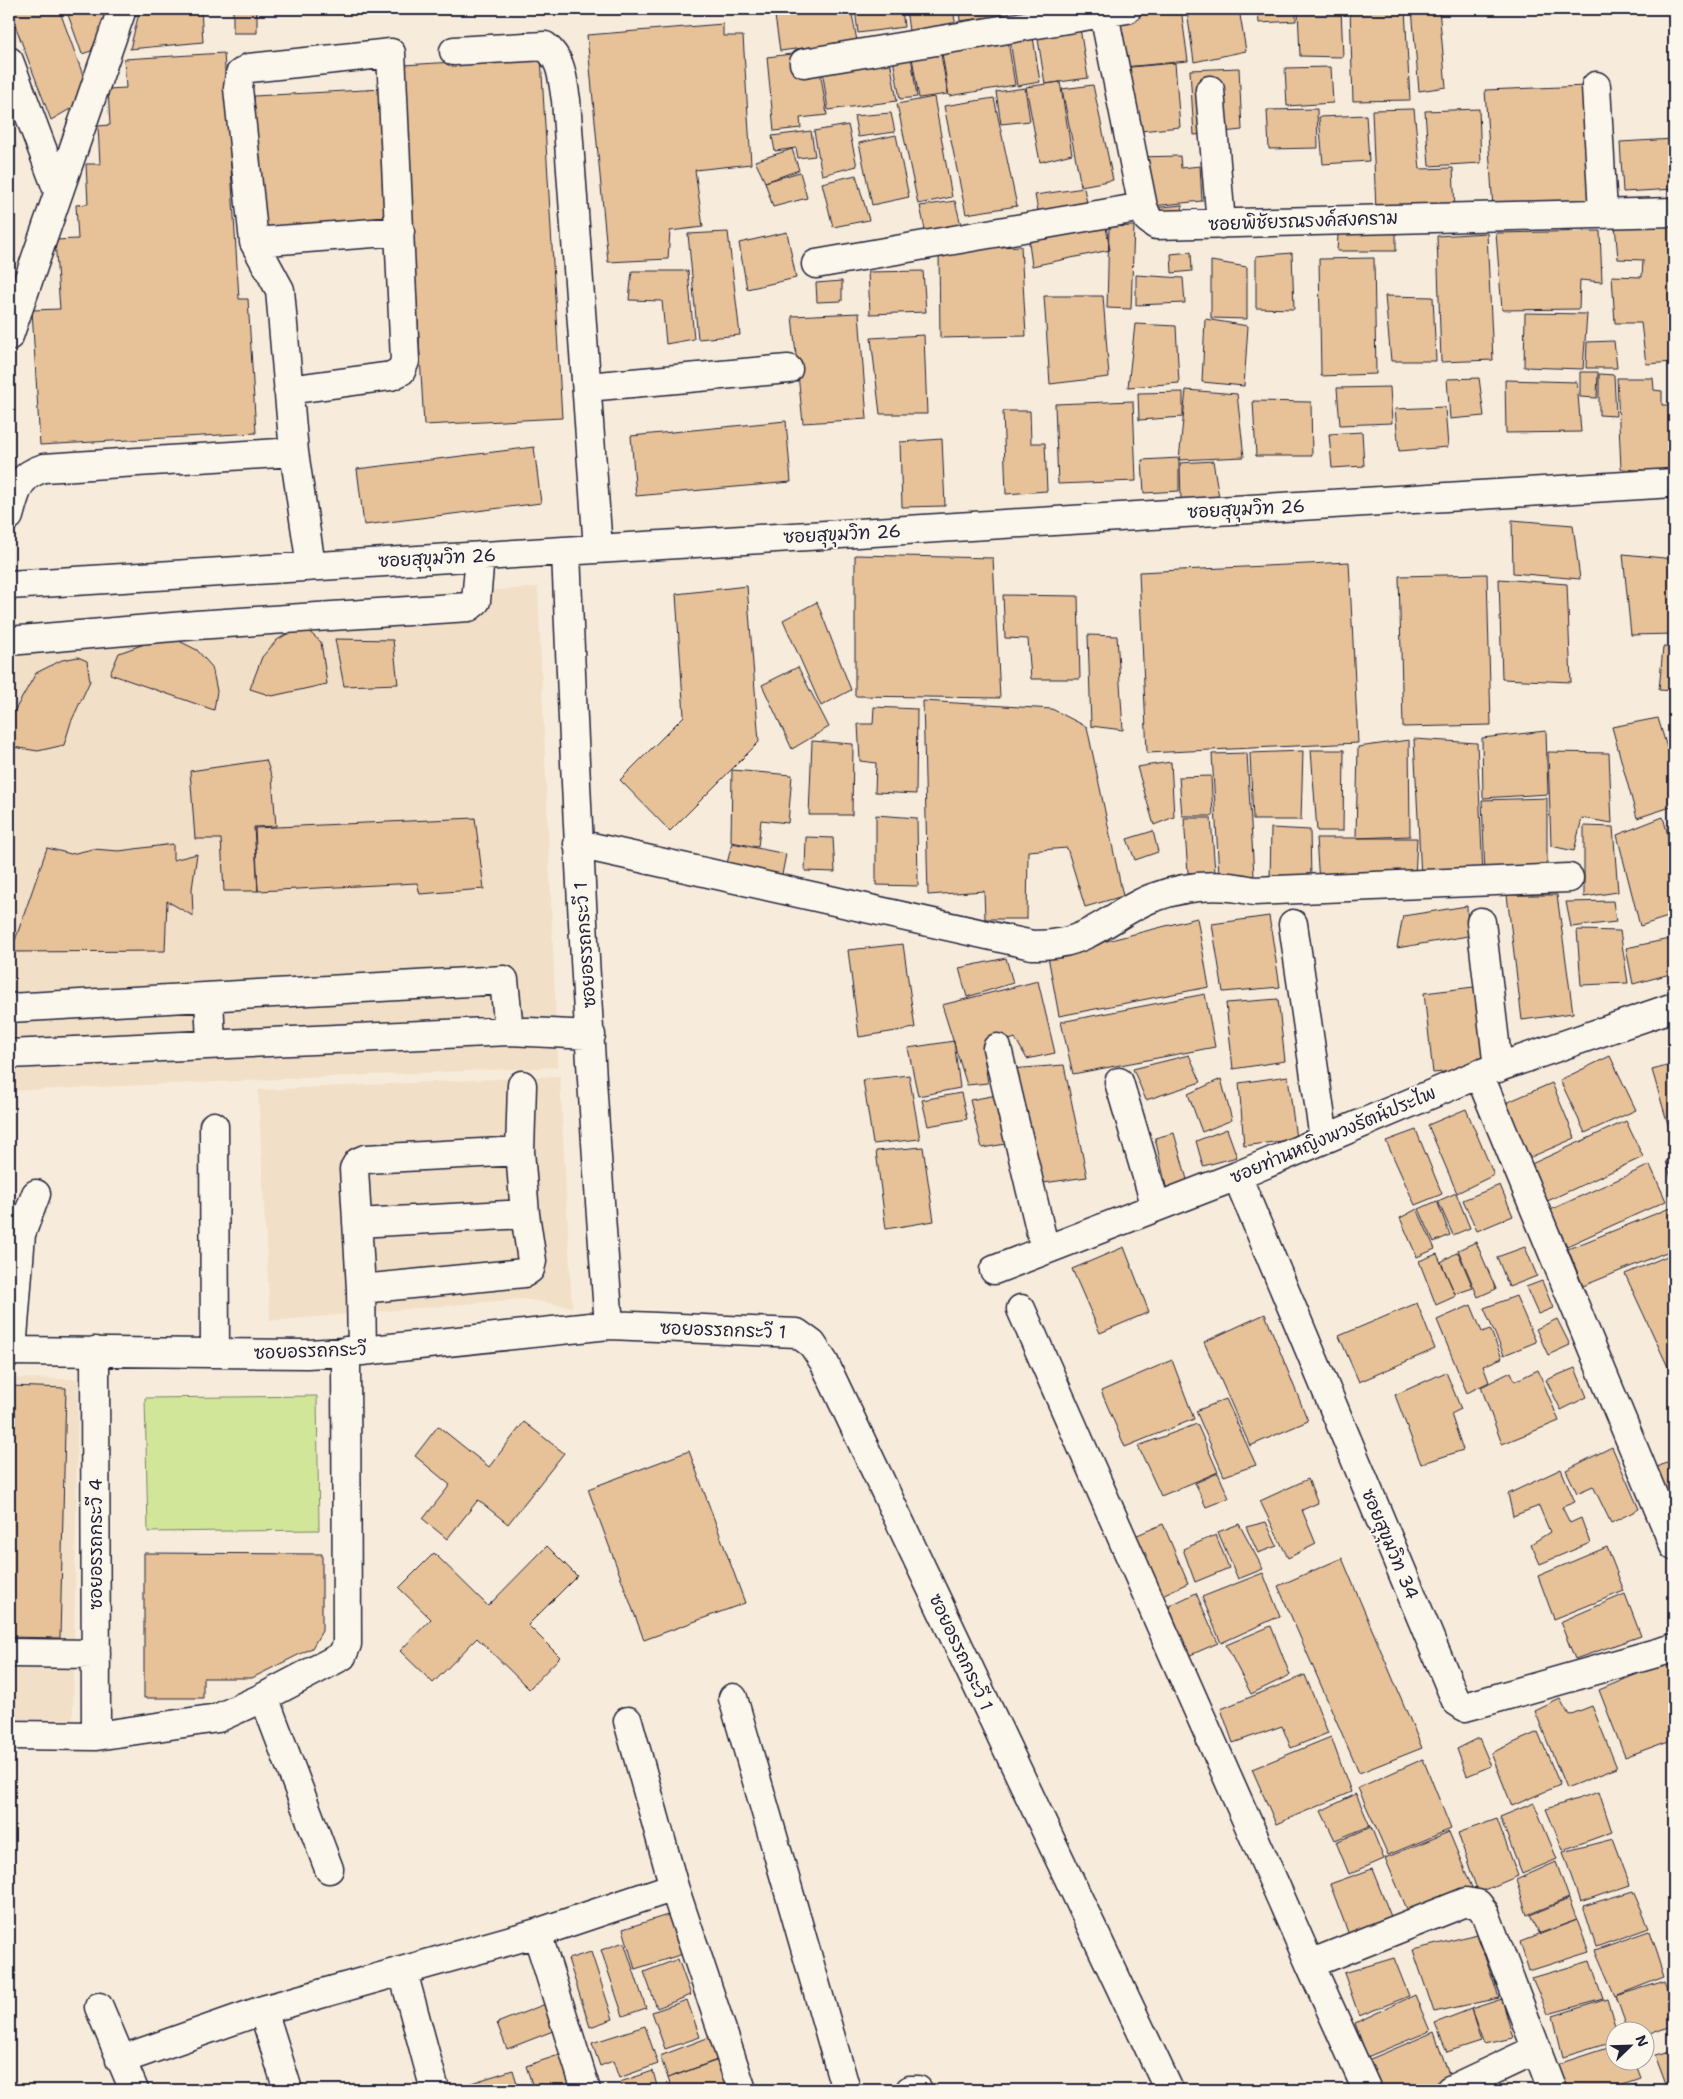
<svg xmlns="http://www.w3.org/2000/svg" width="1683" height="2099" viewBox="0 0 1683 2099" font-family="'Shantell Sans','Playpen Sans Thai',sans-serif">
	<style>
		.built { fill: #f2dfc7 }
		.green { fill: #d2e69a; stroke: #7a846a }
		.building { fill: #e7c298; stroke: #22223b }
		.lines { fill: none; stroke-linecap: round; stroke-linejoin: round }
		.minor-casing { stroke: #22223b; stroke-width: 31 }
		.minor { stroke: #fbf7ec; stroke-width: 28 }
		.labels { text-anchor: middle; stroke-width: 4; stroke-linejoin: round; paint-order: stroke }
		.street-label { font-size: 18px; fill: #22223b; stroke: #fbf7ec }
	</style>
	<rect width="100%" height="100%" fill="#f7ecdb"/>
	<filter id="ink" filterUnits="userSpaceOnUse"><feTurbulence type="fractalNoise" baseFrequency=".02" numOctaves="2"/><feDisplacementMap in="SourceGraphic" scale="10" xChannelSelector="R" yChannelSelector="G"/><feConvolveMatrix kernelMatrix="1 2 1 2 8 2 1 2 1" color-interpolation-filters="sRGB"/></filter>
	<g filter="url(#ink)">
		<path class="built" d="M538,587L558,1067L9,1091V626Z
			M560,1076L572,1307L523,1299L270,1321L258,1090Z
			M9,1378L78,1379L73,1720L9,1719Z"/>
		<path class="green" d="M317,1396L319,1530L148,1532L145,1398Z"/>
		<path class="building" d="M9,9H59L91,97L51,120Z
			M66,9H110L91,51L82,54Z
			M140,9H201L203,42L130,49Z
			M233,9H257V33H233Z
			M774,9H851L857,41L780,51Z
			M855,9H902L904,27L858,33Z
			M906,9H953L956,27L909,31Z
			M959,9H1003L1004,15L960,21Z
			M1120,9H1181L1188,61L1124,67Z
			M1204,9H1239L1246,51L1194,62L1187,11Z
			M1258,9H1296V21L1259,23Z
			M1298,9H1341L1343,57L1300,56Z
			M1350,9H1405L1410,100L1353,101Z
			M1412,9H1439L1446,87L1419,91Z
			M723,24V36H743L751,164L695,170L703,227L670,231L668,259L608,262L587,35Z
			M1080,28L1088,78L1045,84L1037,33Z
			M1033,37L1040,82L1017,86L1010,40Z
			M1008,41L1015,85L949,96L942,53Z
			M940,49L948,94L919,98L911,52Z
			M817,51L827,115L800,118L801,128L774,131L767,57Z
			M224,53L239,299H248L256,433L40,445L32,310L60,309L55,240L78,239L76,205L88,204L86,164H100L98,126L110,125L108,89L126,88L124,59Z
			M911,56L917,97L900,99L893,59Z
			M541,57L562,418L424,425L403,65Z
			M890,60L897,101L828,110L822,68Z
			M1175,63L1180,127L1131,132L1120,68Z
			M1331,67L1333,103L1287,106L1285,68Z
			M1239,68L1242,130L1194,135L1190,70Z
			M1060,82L1072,154L1040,162L1026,87Z
			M1093,85L1113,180L1081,186L1062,89Z
			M1587,86L1591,205L1493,208L1485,90Z
			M1025,88L1030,121L1001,124L996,92Z
			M383,89L390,221L262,228L254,96Z
			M934,97L952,197L918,204L897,104Z
			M994,98L1017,206L966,214L944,106Z
			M1317,109L1318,148L1269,149L1267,110Z
			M1414,109L1420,169L1453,168L1455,209L1376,211L1372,110Z
			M1479,109L1481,163L1429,166L1425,111Z
			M891,113L895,132L858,137L854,116Z
			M1366,115L1369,161L1323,164L1319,117Z
			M848,125L857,166L822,175L814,131Z
			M811,131L815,156L798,158L796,148L775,151L772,136Z
			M896,135L909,197L872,205L859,143Z
			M1674,139V189L1623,192L1620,142Z
			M792,149L799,170L765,182L755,161Z
			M1180,156L1181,168L1200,166L1202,201L1143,207L1137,157Z
			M800,172L807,198L773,207L765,182Z
			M856,175L869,220L833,227L822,183Z
			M1084,188L1089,213L1040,221L1035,195Z
			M955,201L963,233L927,239L920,206Z
			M1182,205L1184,220L1156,225L1154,208Z
			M1339,220L1396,226V251H1337Z
			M1105,221L1110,250L1032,266L1028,234Z
			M1615,224L1672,226L1674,362L1646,364L1641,323H1615L1612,276L1642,277L1643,260L1618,259Z
			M1134,226L1131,309L1107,308L1109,227Z
			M1600,231L1602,282L1580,280L1579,309L1502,310L1496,233Z
			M728,232L740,335L698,339L688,234Z
			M787,232L796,278L747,289L739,243Z
			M1487,233L1493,360L1441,362L1437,236Z
			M1021,246L1026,336L940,338L939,250Z
			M1191,252L1192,271L1172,273L1171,254Z
			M1292,253L1294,309L1256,308V256Z
			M1374,258L1376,374L1321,376L1319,259Z
			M1211,261L1247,267V319L1211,318Z
			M632,271H688L694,339L666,344L662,301L629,300Z
			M923,271L926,312L870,314L868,272Z
			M1136,275L1183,278L1185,303L1136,305Z
			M842,281V301L817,302L816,283Z
			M1044,296H1103L1109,377L1050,384Z
			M1385,296L1433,297L1436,361H1391Z
			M859,313L867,419L803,423L792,316Z
			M1525,313L1587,314L1583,369L1524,367Z
			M1205,319L1248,326L1244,386L1202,382Z
			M1135,324L1176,326L1179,383L1128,387Z
			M924,335L927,414H880L871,338Z
			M1614,341L1617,368H1586L1587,342Z
			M1580,372H1598L1597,398L1580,397Z
			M1599,374L1614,375L1616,416L1599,415Z
			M1479,378L1484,416L1450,419L1447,379Z
			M1617,378H1653L1654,390L1662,391V405H1674L1673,472L1621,469Z
			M1505,380L1577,382L1581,432L1506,433Z
			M1390,387L1392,423L1340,425L1337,388Z
			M1186,390L1237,394L1244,457L1179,460Z
			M1183,392V417L1139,420L1138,393Z
			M1133,401L1136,481L1058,484L1055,404Z
			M1253,401L1311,402L1312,456H1256Z
			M1445,407L1448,447L1399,451L1395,409Z
			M1003,411H1030L1031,443H1045L1047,491L1006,494Z
			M786,421L791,482L636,496L631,436Z
			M1362,432L1364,466L1332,468L1329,434Z
			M942,439L945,506L902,507L900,442Z
			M534,447L541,503L364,525L357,469Z
			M1179,458V491L1144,493L1142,460Z
			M1213,461L1219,497L1181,500L1180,463Z
			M1512,520L1573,525L1580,579L1513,573Z
			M1623,554L1674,559V634L1631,635Z
			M855,555L993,558L1000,698L855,696Z
			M1349,562L1358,743L1147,753L1139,572Z
			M1487,574L1491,725L1403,727L1399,576Z
			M1499,579L1567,584L1571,682L1502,679Z
			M747,586L759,742L670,831L620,780L684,716L676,594Z
			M1003,595L1078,596L1080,679H1031L1028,639L1005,638Z
			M817,602L851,690L821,706L783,620Z
			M307,630L321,642L327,684L272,696L250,689L262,657L277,640L287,634Z
			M1088,635L1117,636L1123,730L1091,726Z
			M175,639L197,650L212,667L217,691L214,710L110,674L119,653L153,641Z
			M335,639L393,640L398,684L344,686Z
			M1663,647L1674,648V691L1659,690Z
			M78,657L87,661L90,681L71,722L64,745L38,751L13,747L11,717L36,673L62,660Z
			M798,667L829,727L792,749L762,685Z
			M923,701L1052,709L1087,727L1123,896L1085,907L1067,848L1028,851L1027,919H985L984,891L928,895Z
			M874,707L917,709L916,794L875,792L876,763L860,761L858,724H873Z
			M1658,718L1674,771V806L1637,818L1612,727Z
			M1546,731L1548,794L1483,798L1482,738Z
			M1414,739L1477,743L1483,875L1421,878Z
			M1409,740L1410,836L1356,838L1358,747Z
			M812,741L853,744L852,815H809Z
			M1311,750H1344L1343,831H1317Z
			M1303,751L1301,820H1253L1250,753Z
			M1548,752L1609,753L1612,823L1582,818L1574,851L1551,846Z
			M1247,753L1254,876L1219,875L1212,754Z
			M266,760L272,777L276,826L254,827L258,891H224L221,839H195L190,771Z
			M1171,762L1174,817L1154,825L1137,767Z
			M732,770L792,775L788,823L761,820L758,847L731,842Z
			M1211,776L1213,816H1182L1179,777Z
			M1547,798V873L1485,875L1482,800Z
			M876,815L917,818L918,886L876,885Z
			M1663,817L1674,857V915L1640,926L1617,835Z
			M475,818L484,889L420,894L417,883L258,891L255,828Z
			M1184,818H1211L1215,872L1188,873Z
			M1584,826L1613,827L1618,892L1584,897Z
			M1271,828L1310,830L1311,881L1270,882Z
			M1153,831L1158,852L1135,860L1127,839Z
			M806,837L833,838L835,872L805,871Z
			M1316,838H1417L1415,879L1319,883Z
			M732,843L786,854L780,885L725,872Z
			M173,844V860L197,854L192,889L193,916L167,901L165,951L11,952L47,848L71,854L93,849L119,851Z
			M1507,895H1557L1573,1013L1522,1020Z
			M1613,901L1616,922L1571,927L1566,902Z
			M1467,906L1468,936L1397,948L1403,916Z
			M1269,916L1280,987L1223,992L1212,924Z
			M1197,918L1209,987L1059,1016L1048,956Z
			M1577,930L1620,931L1628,983L1581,985Z
			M1674,938V973L1633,984L1626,948Z
			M903,944L915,1028L859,1037L848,950Z
			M1006,958L1013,983L967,997L959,968Z
			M1038,981L1055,1053L1027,1059L1015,1038L983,1049L988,1083L967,1085L942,1005Z
			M1482,986L1491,1067L1433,1073L1424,993Z
			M1205,994L1215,1047L1073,1074L1061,1022Z
			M1278,999L1285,1061L1233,1069L1226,1003Z
			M954,1041L960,1088L918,1096L908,1048Z
			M1189,1055L1201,1082L1146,1100L1133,1069Z
			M1610,1056L1636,1110L1585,1133L1560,1080Z
			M1674,1064V1145L1652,1070Z
			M1064,1065L1087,1177L1036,1184L1010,1069Z
			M909,1075L920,1139L873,1144L863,1080Z
			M1288,1076L1296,1139L1244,1146L1239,1083Z
			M1221,1079L1232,1120L1202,1132L1188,1094Z
			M1552,1083L1575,1138L1524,1160L1501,1105Z
			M961,1093L967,1119L928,1126L922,1100Z
			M997,1095L1011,1143L982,1148L970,1100Z
			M1466,1109L1494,1175L1457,1193L1428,1125Z
			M1626,1121L1643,1157L1543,1203L1527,1166Z
			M1227,1129L1237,1157L1203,1166L1196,1141Z
			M1416,1130L1442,1194L1415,1205L1386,1141Z
			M1174,1133L1188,1183L1167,1191L1155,1138Z
			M923,1147L934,1221L886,1229L876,1151Z
			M1674,1159V1188L1666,1161Z
			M1650,1165L1666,1201L1567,1246L1550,1210Z
			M1500,1185L1513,1216L1477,1231L1463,1200Z
			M1456,1193L1470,1228L1453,1235L1438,1201Z
			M1437,1201L1450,1235L1434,1242L1419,1209Z
			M1670,1208L1674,1219V1249L1583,1286L1568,1249Z
			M1417,1209L1435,1249L1417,1257L1400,1218Z
			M1476,1242L1496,1289L1478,1297L1458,1250Z
			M1124,1247L1149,1312L1100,1333L1072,1269Z
			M1525,1247L1537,1276L1509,1287L1497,1257Z
			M1458,1252L1473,1288L1455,1294L1441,1262Z
			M1674,1253V1365L1668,1367L1625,1274Z
			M1437,1254L1456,1296L1436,1305L1419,1261Z
			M1542,1281L1553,1308L1538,1314L1526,1287Z
			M1516,1296L1536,1342L1504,1355L1484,1308Z
			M1417,1303L1435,1349L1359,1382L1339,1336Z
			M1471,1305L1482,1332L1490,1329L1502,1358L1483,1366L1489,1382L1467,1393L1437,1320Z
			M1265,1314L1308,1421L1250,1446L1204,1342Z
			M1557,1319L1570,1345L1548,1355L1536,1329Z
			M1172,1360L1194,1419L1125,1447L1101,1391Z
			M1575,1368L1587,1397L1561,1410L1546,1380Z
			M1538,1370L1559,1421L1502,1444L1481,1387L1511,1372L1515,1381Z
			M1446,1372L1461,1409L1451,1414L1463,1450L1421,1464L1395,1395Z
			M9,1386L66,1388L60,1638L9,1637Z
			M1226,1399L1256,1465L1224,1476L1196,1411Z
			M524,1422L564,1453L508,1524L478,1500L447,1539L423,1519L450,1485L415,1456L438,1426L489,1467Z
			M1197,1424L1218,1472L1161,1496L1138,1446Z
			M1612,1447L1639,1509L1611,1523L1593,1486L1577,1493L1566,1470Z
			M689,1451L745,1603L644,1640L588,1489Z
			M1668,1462L1674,1477V1504L1662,1509L1647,1472Z
			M1561,1469L1575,1502L1562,1507L1570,1523L1581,1518L1590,1543L1540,1564L1531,1544L1550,1532L1539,1506L1513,1516L1508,1494Z
			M1218,1473L1229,1498L1206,1507L1195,1483Z
			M1308,1479L1318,1503L1302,1510L1316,1544L1288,1558L1260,1501Z
			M1266,1522L1277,1546L1258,1553L1246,1527Z
			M1163,1524L1188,1583L1160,1596L1135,1536Z
			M1239,1524L1263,1569L1238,1579L1218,1532Z
			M1216,1535L1229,1568L1195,1582L1183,1549Z
			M547,1546L577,1576L528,1625L560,1657L529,1689L477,1638L433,1683L400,1651L431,1619L399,1588L434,1553L488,1606Z
			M1607,1547L1624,1591L1554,1619L1538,1576Z
			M144,1553L322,1554V1631L312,1648L252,1678H203V1698H144Z
			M1342,1558L1422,1748L1359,1773L1278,1586Z
			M1263,1573L1280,1616L1221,1643L1202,1597Z
			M1196,1593L1218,1643L1188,1656L1169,1606Z
			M1625,1594L1641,1636L1575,1659L1560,1622Z
			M1271,1626L1290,1675L1251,1694L1226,1645Z
			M1674,1634V1739L1625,1757L1599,1690L1642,1672L1634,1648Z
			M1305,1675L1328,1733L1291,1748L1282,1726L1233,1743L1221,1709Z
			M1560,1699L1569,1715L1592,1706L1617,1768L1566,1788L1535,1711Z
			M1538,1732L1560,1785L1512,1806L1491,1753Z
			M1331,1737L1351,1792L1276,1824L1252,1769Z
			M1479,1738L1491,1766L1467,1776L1457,1749Z
			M1423,1759L1451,1829L1388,1855L1358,1788Z
			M1599,1792L1612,1832L1563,1850L1546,1809Z
			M1356,1794L1370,1826L1335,1840L1321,1811Z
			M1534,1803L1557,1859L1522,1874L1500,1817Z
			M1497,1819L1518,1876L1478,1893L1458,1833Z
			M1371,1827L1384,1859L1349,1874L1336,1842Z
			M1449,1832L1473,1890L1410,1916L1385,1858Z
			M1613,1839L1630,1885L1580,1902L1563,1852Z
			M1556,1862L1569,1898L1527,1915L1516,1880Z
			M1372,1869L1392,1919L1349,1935L1330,1884Z
			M1633,1891L1649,1928L1596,1947L1583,1906Z
			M1569,1899L1577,1920L1538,1934L1530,1915Z
			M674,1913L686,1953L635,1969L623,1929Z
			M1577,1920L1589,1952L1529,1971L1520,1942Z
			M1649,1931L1664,1977L1615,1996L1595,1950Z
			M1477,1934L1499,1998L1434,2012L1413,1950Z
			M624,1942L646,2008L623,2016L601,1950Z
			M591,1952L613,2019L590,2027L568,1959Z
			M1394,1958L1409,1996L1359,2016L1344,1973Z
			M678,1959L691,1995L657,2008L644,1972Z
			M1590,1961L1603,1999L1548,2014L1532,1978Z
			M1665,1981L1674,2004V2025L1646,2036V2032H1629L1616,1996Z
			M1415,1995L1430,2031L1367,2057L1355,2023Z
			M1502,1999L1513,2038L1484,2044L1471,2009Z
			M1607,1999L1617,2032H1616V2041L1563,2057L1553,2016Z
			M687,2000L700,2037L665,2049L652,2012Z
			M548,2003L558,2029L507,2049L497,2023Z
			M1471,2009L1481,2041L1447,2052L1435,2023Z
			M645,2026L658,2064L619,2078L613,2061L600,2066L592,2043Z
			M1434,2032L1452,2083L1438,2090H1378L1368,2060Z
			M715,2035L724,2058L668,2078L660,2056Z
			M1616,2045V2062H1634L1640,2078L1605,2090H1566L1555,2065Z
			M1674,2050V2090H1668L1655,2055Z
			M562,2054L572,2083L552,2090H534L526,2066Z
			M717,2060L728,2090H672L668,2078Z
			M513,2070L519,2090H470L468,2084Z
			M653,2071L658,2090H623L620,2082Z
			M1637,2083L1640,2090H1618Z"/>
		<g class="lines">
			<g class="minor-casing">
				<path id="minor" d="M1103,9L1143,207L1148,219L1156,225L1674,212
					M454,51L545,46C563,61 562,78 566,100L598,549
					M9,61L58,191
					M804,63L1127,9
					M1596,86L1603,213
					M1210,90L1221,224
					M254,242L400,231
					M816,264L1143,207
					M9,336L122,9
					M587,387L788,369
					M288,390L391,376L401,371L405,361L391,53L249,68L240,74L238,88L254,242L280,290L294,452L311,566
					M9,516C16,492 17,476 44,468L294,452
					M566,551C576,809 589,1067 609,1325L797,1333L812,1344L824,1362L1169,2090
					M9,585L1674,483
					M9,641L196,625L469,607L476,601L480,556
					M578,844L1032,945C1041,945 1050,945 1059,943C1093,938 1120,910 1152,898C1185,885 1220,883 1254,891L1569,878
					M1481,922L1498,1068
					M1293,924L1324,1139
					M209,997L211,1044
					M9,1008L504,980L509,1031L591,1035
					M997,1048L1045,1250
					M9,1054L509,1031
					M1479,1074L1674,1546
					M1119,1082L1156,1207
					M214,1126L215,1353
					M520,1151L522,1085
					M1237,1176L1456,1701L1465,1707L1476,1704L1674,1648
					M357,1223L525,1214
					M994,1270L1237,1176L1479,1074L1674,1007
					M361,1289L524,1273L530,1269L532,1261L525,1214L520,1151L365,1159L358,1162L354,1169L361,1289L362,1351
					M1021,1309L1310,1964L1466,1902L1478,1904L1485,1913L1552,2090
					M9,1351L307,1354L362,1351L609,1325
					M12,1351L21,1234L36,1194
					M95,1351L96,1736
					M9,1653L96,1654
					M264,1697L329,1869
					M733,1698L846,2090
					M628,1721L674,1887L742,2090
					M9,1735L96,1736L218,1718L264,1697L342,1656L347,1644L346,1351
					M537,1933L586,2090
					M1310,1964L1367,2090
					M403,1972L435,2090
					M99,2007L134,2090
					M263,2010L288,2090
					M120,2060L263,2010L537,1933L674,1887
					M910,2090H918
					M1450,2090L1537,2049"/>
			</g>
			<use href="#minor" class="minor"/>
		</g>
	</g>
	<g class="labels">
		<g class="street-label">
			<text transform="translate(1303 221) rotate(-2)" y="6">ซอยพิชัยรณรงค์สงคราม</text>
			<text transform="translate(1246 509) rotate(-3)" y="6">ซอยสุขุมวิท 26</text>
			<text transform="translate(842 534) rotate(-3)" y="6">ซอยสุขุมวิท 26</text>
			<text transform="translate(437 558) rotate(-3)" y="6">ซอยสุขุมวิท 26</text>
			<text transform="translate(585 945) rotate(-94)" y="6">ซอยอรรถกระวี 1</text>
			<text transform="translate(1333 1135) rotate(-23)" y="6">ซอยท่านหญิงพวงรัตน์ประไพ</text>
			<text transform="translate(723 1330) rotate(2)" y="6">ซอยอรรถกระวี 1</text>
			<text transform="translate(310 1351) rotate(-2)" y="6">ซอยอรรถกระวี</text>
			<text transform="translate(96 1544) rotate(-90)" y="6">ซอยอรรถกระวี 4</text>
			<text transform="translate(1390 1544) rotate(67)" y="6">ซอยสุขุมวิท 34</text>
			<text transform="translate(961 1652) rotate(65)" y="6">ซอยอรรถกระวี 1</text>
		</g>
	</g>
	<rect width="1683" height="2099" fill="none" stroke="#fbf7ec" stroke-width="30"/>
	<rect x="15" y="15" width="1653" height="2069" fill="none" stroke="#22223b" stroke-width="2" filter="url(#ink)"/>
	<g transform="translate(1630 2046) rotate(67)"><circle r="24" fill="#fbf7ec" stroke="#a4a2a5"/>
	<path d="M0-4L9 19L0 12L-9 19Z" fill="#22223b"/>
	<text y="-8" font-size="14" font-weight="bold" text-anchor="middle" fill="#22223b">N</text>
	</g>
</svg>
